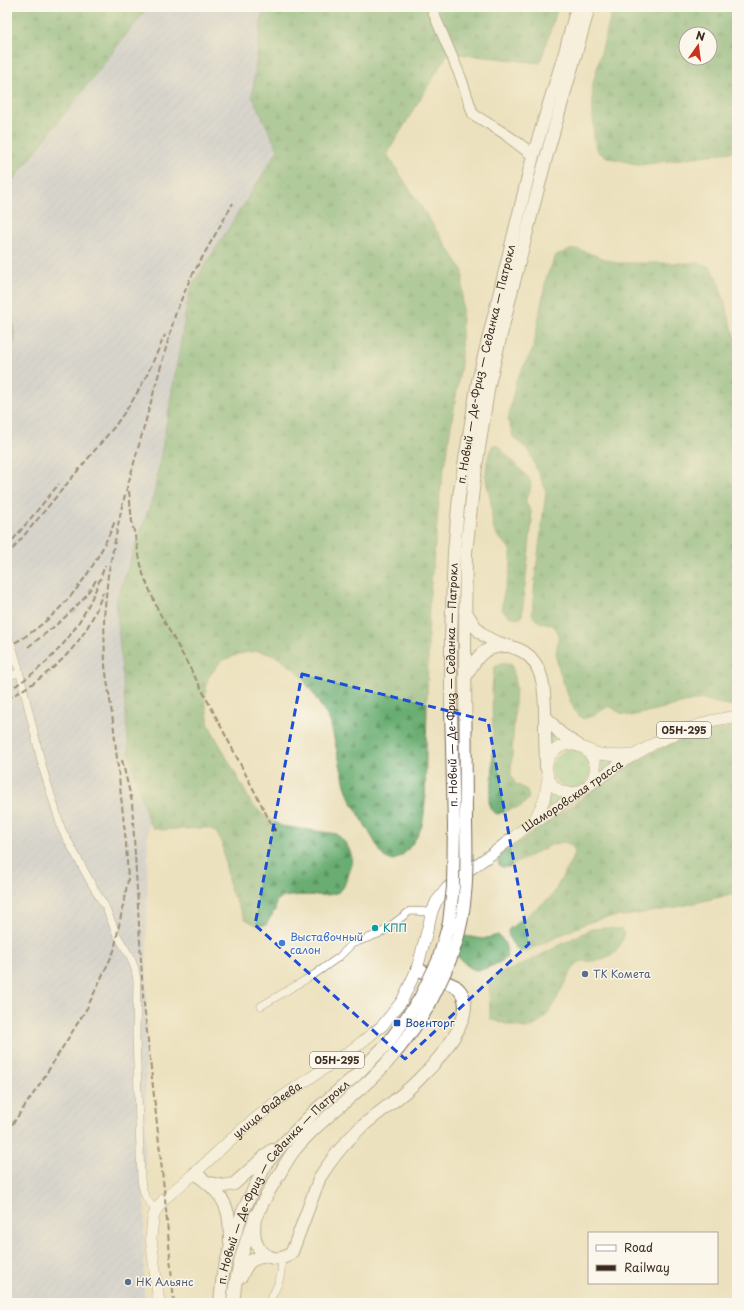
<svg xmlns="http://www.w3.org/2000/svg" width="744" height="1310" viewBox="0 0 744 1310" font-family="'Playpen Sans',sans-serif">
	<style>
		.industrial { fill: url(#industrial-furrows) }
		.grass { fill: url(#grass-tufts); stroke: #5e7a52 }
		.forest { fill: url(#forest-firs); stroke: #526c48; fill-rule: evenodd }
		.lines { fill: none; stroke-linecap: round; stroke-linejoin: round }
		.minor-casing { stroke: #796a56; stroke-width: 8 }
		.secondary-casing { stroke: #796a56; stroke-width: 12 }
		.primary-casing { stroke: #796a56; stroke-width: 12 }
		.trunk-casing { stroke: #796a56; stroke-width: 14 }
		.minor { stroke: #fff; stroke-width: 7 }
		.secondary { stroke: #fff; stroke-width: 10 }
		.primary { stroke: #fff; stroke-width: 11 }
		.trunk { stroke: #fff; stroke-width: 12 }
		.rail { stroke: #3b2a1e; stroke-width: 2; stroke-dasharray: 6 3; stroke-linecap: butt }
		.trunk-bridge-casing { stroke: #796a56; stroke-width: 14; stroke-linecap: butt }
		.trunk-bridge { stroke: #fff; stroke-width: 12 }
		.marked { fill: none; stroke: #1d4ed8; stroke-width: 3; stroke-dasharray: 8 5; stroke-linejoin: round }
		.culture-dot { fill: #0f9aa8; stroke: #fbf7ec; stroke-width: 1.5 }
		.shop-dot { fill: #3f7fe0; stroke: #fbf7ec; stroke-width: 1.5 }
		.service-dot { fill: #5c6f8a; stroke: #fbf7ec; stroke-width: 1.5 }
		.transit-dot { fill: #1a4fb4; stroke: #fbf7ec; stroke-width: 1.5 }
		.labels { text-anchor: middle; stroke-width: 3; stroke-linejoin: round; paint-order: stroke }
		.shield { fill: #fbf7ec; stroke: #75685c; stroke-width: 1 }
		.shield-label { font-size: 10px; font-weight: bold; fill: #3b2a1e }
		.street-label { font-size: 11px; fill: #3b2a1e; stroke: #fbf7ec }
		.culture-label { font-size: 11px; fill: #0d838f; stroke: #fbf7ec; text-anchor: start }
		.shop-label { font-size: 11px; fill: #366cbe; stroke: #fbf7ec; text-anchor: start }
		.service-label { font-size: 11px; fill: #4e5e75; stroke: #fbf7ec; text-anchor: start }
		.transit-label { font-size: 11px; fill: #164399; stroke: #fbf7ec; text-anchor: start }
	</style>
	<defs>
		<pattern id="industrial-furrows" width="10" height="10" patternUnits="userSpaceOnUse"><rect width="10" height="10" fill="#bcc3de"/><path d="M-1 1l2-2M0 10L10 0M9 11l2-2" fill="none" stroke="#a2a8be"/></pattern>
		<pattern id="grass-tufts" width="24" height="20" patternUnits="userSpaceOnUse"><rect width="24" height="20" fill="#82c985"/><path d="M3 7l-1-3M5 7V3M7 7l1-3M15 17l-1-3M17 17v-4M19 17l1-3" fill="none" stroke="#6ca36c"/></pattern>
		<pattern id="forest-firs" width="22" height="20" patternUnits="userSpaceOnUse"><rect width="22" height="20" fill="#69ad72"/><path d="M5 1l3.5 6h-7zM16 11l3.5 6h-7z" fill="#588d5d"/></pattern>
	</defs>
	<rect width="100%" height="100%" fill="#fbf7ec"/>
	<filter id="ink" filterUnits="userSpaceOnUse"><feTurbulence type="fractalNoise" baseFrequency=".025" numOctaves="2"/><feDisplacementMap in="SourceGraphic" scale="8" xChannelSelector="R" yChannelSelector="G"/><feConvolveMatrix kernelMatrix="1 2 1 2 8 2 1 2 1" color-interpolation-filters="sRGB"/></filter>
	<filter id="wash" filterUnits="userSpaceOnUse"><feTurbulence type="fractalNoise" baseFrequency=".012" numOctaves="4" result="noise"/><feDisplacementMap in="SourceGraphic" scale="16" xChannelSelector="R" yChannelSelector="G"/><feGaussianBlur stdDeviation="0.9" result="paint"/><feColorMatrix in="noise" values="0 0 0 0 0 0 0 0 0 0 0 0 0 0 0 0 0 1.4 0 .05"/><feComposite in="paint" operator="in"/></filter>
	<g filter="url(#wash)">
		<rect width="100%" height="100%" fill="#ece1be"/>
		<path class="industrial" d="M150,7H263L252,96L278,150L190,289L154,494L116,601L129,753L148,821L144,1303H7V351L15,341L10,299L7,261V188L147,8Z"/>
		<path class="grass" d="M549,728L564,741L550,748Z
			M552 769a19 19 0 1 1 38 0a19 19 0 1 1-38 0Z
			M596,758L616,762L599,773Z
			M550,790L565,797L547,809Z"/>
		<path class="forest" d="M7,7H150L147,8L7,188Z
			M263,7H558L540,63L448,53L387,154L463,271L461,366L440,493L429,605L425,803C424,810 424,818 422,825C419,836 404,859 392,860C388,860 386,858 383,856L350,799L345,785L330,721L313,693L298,672L274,655L256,651L239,654L221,661L208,678L205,697L209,725L252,804L266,817L281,826L337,834C344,840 353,852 352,862C352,868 346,880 344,886C336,904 293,888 276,901L275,910L266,925H256L245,919L230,890L222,845L217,833L209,828L161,830L153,828L148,821L129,753L116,601L154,494L190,289L278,150L252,96Z
			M613,7H737V151L641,165L609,158L598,152L594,141L592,87ZM686,34H710V58H686Z
			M578,249L616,263H700L710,267L717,277L737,344V706L725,705L702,699L631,716L622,714L609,706L593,716L583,719C581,717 578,715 576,713C571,706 555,662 556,654C556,647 561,636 556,629C550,619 536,628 532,613L535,578L546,491L529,451L513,437L508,419L516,380L533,349L546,278L556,255L569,250Z
			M7,261L10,299L15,341L7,351Z
			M493,445H497L528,477L531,483L530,492L526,498V503L531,511L532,521L523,606L522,616L520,619L509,616L502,610C501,591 512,575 511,556C510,543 502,543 496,534C491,526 492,513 491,504C491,498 488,492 487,486C484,476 487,453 493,445Z
			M502,663L512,664L516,688L511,774L515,783L527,790L529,798L522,806L497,814L490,809L489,800L492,782L493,768L492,689L494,669L496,666Z
			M737,725V895H729L669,909L625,916L604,918L587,923L527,951L520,952C514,947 508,939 508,930L552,896L575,853L572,845L563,842L551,845L509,867H502L499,865L498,861L500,855L638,759L676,742L707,732Z
			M603,928L621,929L624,933C622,950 610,959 593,961C588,962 583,960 578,963C573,967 570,975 566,981C558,995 547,1024 529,1028C522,1029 497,1022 490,1019L489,984L491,980L497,975L523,964L591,929Z
			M498,935C505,940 508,950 506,958C499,963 481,973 472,969C467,966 461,960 457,956L462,937L465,936L483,939Z"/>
	</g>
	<g filter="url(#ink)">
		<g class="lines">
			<g class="minor-casing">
				<path id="minor" d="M7,635L12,645L18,666L43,769L62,830L96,892L105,906L117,935L131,958L135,969L137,980L136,1037L141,1179C143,1194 146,1200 156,1210
					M7,676L19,673
					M261,1006L315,974L339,957L352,944L381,933L410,911L432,912
					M268,1303C277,1287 283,1278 281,1259"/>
			</g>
			<g class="secondary-casing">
				<path id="secondary" d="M431,7L461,78L473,114C491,126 519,140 533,156L507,136"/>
			</g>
			<g class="primary-casing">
				<g id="primary">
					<path d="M586,750C590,754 594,759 595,765C597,781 584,793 569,793C544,791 538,755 562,746C575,741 587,751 600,754C611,756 622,756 633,755"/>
					<path d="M534,821L544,800L548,778"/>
					<path id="s1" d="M159,1303L151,1238L153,1218L156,1210L165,1198L195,1173L240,1131L282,1097L353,1049L382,1026L402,1001L417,969L432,912L436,902L447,888L458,878L493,853L529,825L558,807L624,761L655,743L680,732L710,721L737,716"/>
				</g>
			</g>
			<g class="trunk-casing">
				<g id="trunk">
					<path d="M465,610C476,629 481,638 502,644C509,646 516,648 522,651C548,665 545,705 545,730C545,742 546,755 546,767"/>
					<path d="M466,676C477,658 481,647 505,646"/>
					<path d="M545,716L560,733L578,745"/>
					<path d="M466,824L465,639L466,553L474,480L489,384L511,293L546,158L589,7"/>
					<path id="s2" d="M454,825L451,708V637L454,552L459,496L478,381L533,156L565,52L577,7"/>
					<path d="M195,1173C209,1184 224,1195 228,1214C230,1223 230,1233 230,1242"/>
					<path d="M208,1183L224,1186L234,1184L272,1150"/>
					<path d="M255,1216C254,1225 253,1234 256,1242C261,1258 280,1264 292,1252L320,1177C331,1160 343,1144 358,1130C379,1111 404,1096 423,1075C432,1067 440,1057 447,1047C456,1035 464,1022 465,1007C465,998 462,991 455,986L417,969"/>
					<path d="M241,1277C248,1261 251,1258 268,1256"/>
					<path id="s3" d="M220,1303L223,1273L231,1246L243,1211L266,1164L282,1145L318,1108L355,1076L388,1043L419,1000"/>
					<path d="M233,1303C237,1255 254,1213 280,1173C284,1166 288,1159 293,1152C316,1123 347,1102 373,1077C395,1056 413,1031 429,1005"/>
				</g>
			</g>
			<use href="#minor" class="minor"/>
			<use href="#secondary" class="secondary"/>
			<use href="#primary" class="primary"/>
			<use href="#trunk" class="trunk"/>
			<path class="rail" d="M129,491L132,522L143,574L158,610L202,690L275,831
				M7,547L59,484
				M7,556L115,426L133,400L146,377L165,335
				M7,647C59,620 93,575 115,521
				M28,647C54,627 80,608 96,580
				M7,664L10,662
				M7,691C59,660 86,621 105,565
				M7,699C54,673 86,644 103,592
				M122,760L132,802L143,995L165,1198L174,1303
				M7,1132L38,1087L87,1008L114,951L128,880L126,843L113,721L105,666L104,617L108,575L122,506L176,312L190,279L233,203"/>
			<g class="trunk-bridge-casing">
				<path id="trunk-bridge" d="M419,1000L438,961L449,923L453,887L454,825
					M429,1005C438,987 448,968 454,949C468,909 467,866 466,824"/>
			</g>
			<use href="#trunk-bridge" class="trunk-bridge"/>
		</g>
	</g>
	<path d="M0 0H744V1310H0ZM302,674L488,721L529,944L405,1059L255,925Z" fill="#ece1be" fill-opacity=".55" fill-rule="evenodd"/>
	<path class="marked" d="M302,674L488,721L529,944L405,1059L255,925Z"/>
	<circle class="culture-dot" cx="375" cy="928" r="4"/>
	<circle class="shop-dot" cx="282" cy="943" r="4"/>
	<g class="service-dot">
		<circle cx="585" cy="974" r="4"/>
		<circle cx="128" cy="1282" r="4"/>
	</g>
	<rect class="transit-dot" x="393" y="1019" width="8" height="8" rx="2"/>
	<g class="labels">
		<g class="shield">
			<rect x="657" y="722" width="54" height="16" rx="3"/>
			<rect x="310" y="1052" width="54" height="16" rx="3"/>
		</g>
		<g class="shield-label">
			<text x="684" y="734">05Н-295</text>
			<text x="337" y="1064">05Н-295</text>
		</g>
		<g class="street-label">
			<text dy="4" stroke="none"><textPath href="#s2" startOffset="464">п. Новый — Де-Фриз — Седанка — Патрокл</textPath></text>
			<text dy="4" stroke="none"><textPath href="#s2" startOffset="140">п. Новый — Де-Фриз — Седанка — Патрокл</textPath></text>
			<text dy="4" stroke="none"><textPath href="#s1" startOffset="697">Шаморовская трасса</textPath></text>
			<text dy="4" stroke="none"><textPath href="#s1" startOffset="244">улица Фадеева</textPath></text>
			<text dy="4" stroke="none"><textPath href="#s3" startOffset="141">п. Новый — Де-Фриз — Седанка — Патрокл</textPath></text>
		</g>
		<g class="culture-label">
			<text x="383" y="932">КПП</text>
		</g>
		<g class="shop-label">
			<text x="290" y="941">Выставочный<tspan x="290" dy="13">салон</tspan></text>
		</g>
		<g class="service-label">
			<text x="593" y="978">ТК Комета</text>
			<text x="136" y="1286">НК Альянс</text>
		</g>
		<g class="transit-label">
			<text x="405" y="1027">Военторг</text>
		</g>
	</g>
	<rect width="744" height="1310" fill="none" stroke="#fbf7ec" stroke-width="24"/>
	<rect x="588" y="1232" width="130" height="52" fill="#fbf7ec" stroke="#aea59a"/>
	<rect x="596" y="1245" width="20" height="6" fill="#ffffff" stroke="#aea59a"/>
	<text x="624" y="1252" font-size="12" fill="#3b2a1e">Road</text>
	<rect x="596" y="1265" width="20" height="6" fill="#3b2a1e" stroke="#aea59a"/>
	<text x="624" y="1272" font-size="12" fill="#3b2a1e">Railway</text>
	<g transform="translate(698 46) rotate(14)"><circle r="19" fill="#fbf7ec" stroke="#aea59a"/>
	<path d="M0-3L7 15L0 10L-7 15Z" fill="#c8321e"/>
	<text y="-6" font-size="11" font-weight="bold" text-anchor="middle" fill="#3b2a1e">N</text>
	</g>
</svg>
